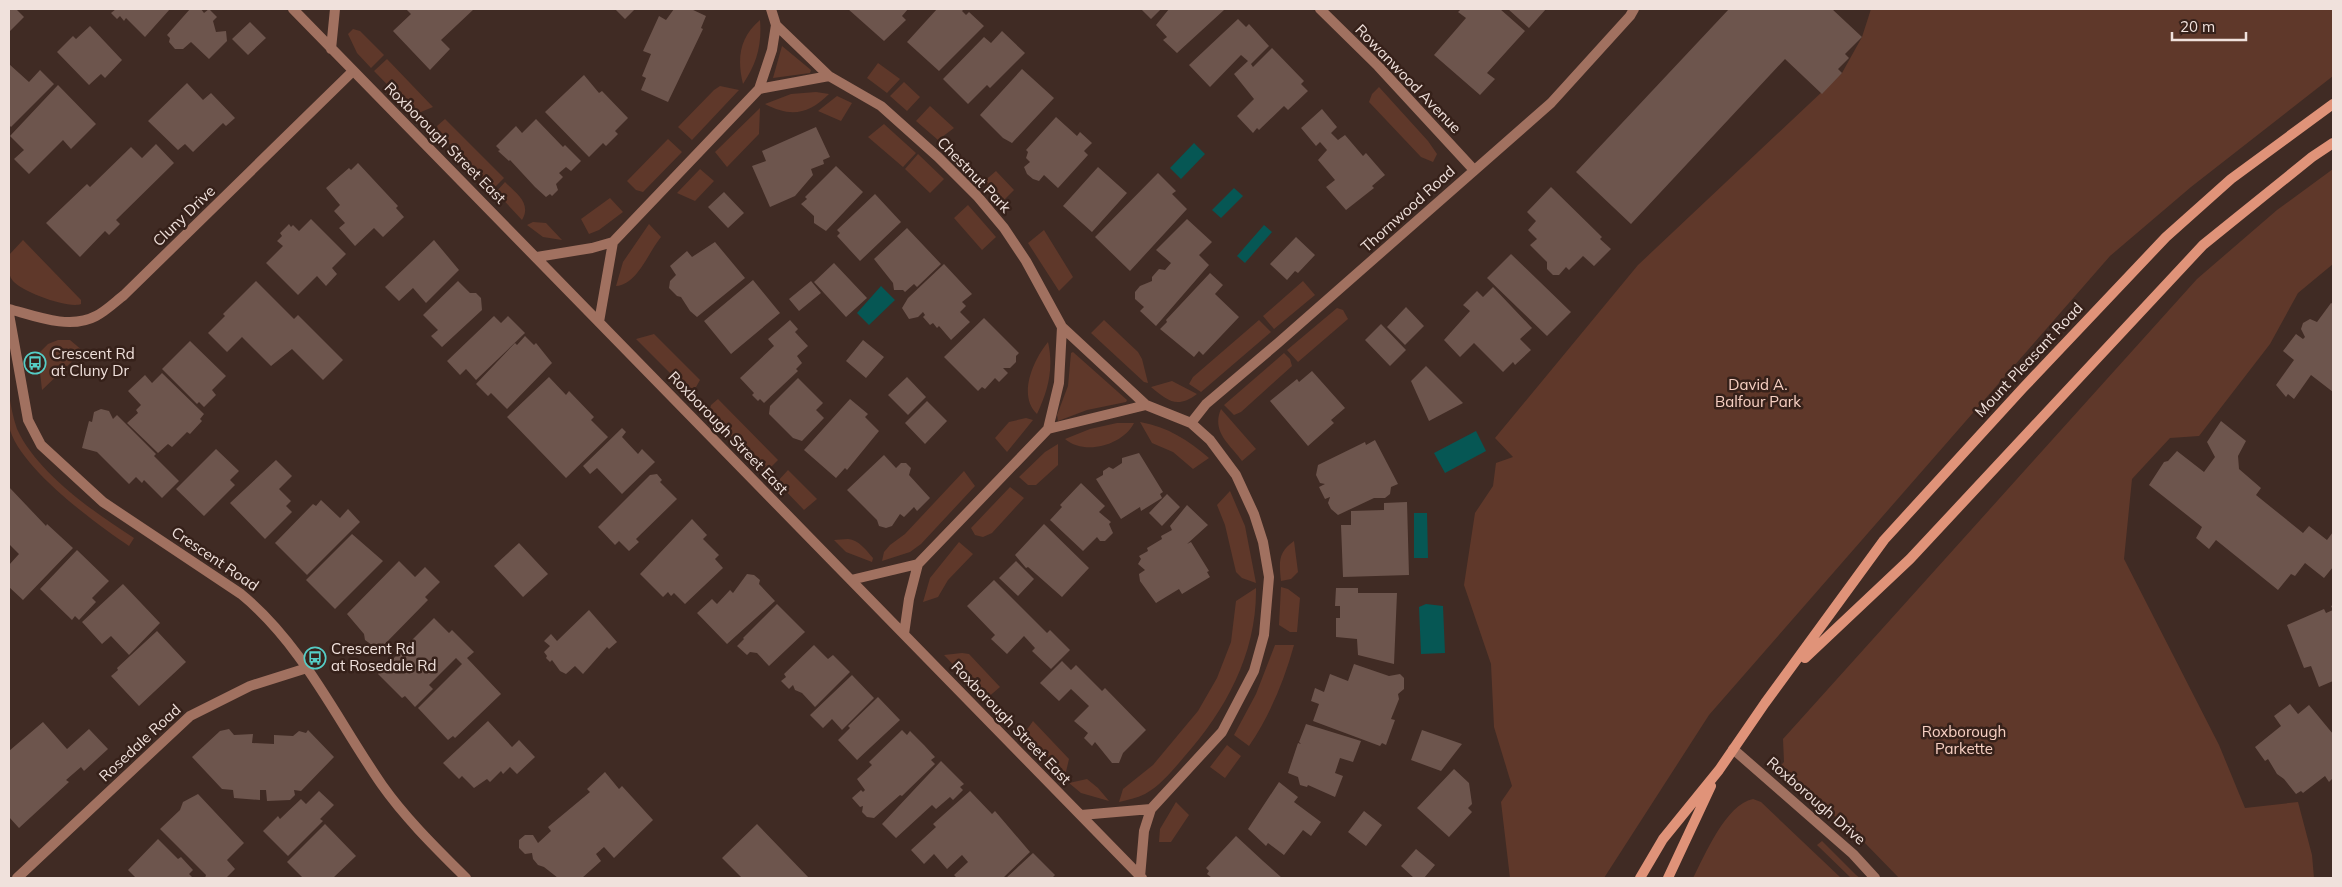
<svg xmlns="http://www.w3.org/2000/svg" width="2342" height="887" viewBox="0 0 2342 887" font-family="Mulish,sans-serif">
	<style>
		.green { fill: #5f382a }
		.water { fill: #065754 }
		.building { fill: #6d554d }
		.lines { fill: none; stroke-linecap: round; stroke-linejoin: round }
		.street { stroke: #a17160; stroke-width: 10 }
		.secondary { stroke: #e09379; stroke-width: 10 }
		.labels { text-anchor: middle; stroke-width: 5; stroke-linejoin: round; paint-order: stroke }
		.street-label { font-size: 15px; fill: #f0e1dc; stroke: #36211a }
		.poi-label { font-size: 15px; fill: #f0e1dc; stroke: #36211a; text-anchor: start }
		.park-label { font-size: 15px; fill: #f7d0c3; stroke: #36211a }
	</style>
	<rect width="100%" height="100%" fill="#402b24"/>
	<path class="green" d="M1871,9H2333V76L2191,187L2110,256L1709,715L1604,878H1510L1501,802L1512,786L1494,727L1491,664L1464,585L1475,513L1493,486L1496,463L1513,457L1495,438L1638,265L1842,73L1862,37Z
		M760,20C762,45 757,63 743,84C737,59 739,38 760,20Z
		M353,29L360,31L384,55L371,68L357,53L348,34Z
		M782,46L811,70L810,73L773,78Z
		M387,59L433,107L416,114L374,71Z
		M878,63L900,79L887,93L867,78Z
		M904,82L920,97L907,111L890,96Z
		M720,86L739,90L692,140L678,127L714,90Z
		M1379,87L1428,141L1437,154L1433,162L1421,157L1369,102L1372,94Z
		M816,92L829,94C808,115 790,117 765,104L791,94Z
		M837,96L852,103L841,121L818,111Z
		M930,106L954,128L938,140L916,121Z
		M760,108L759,134L727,167L715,152Z
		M445,119L504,178L493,189L440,134L437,126Z
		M884,124L916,153L903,167L868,137Z
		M668,139L682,152L643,192L636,190L627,181Z
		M918,154L944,179L930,193L905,169Z
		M700,169L714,181L695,201L677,193Z
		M2333,169V264L2298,293L2270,344L2199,436L2170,438L2132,479L2124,559L2219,745L2245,808L2298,802L2312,855L2314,878H1899L1863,841L1779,767L1784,762L1783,739L2197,279L2277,210Z
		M996,171L1014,190L1000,204L982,183Z
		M505,182C516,193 532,203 522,220L496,192Z
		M610,198L623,212L599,230L589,234L581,219Z
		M968,205L996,237L982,250L954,218Z
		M533,222L546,223L562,240L543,237L527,225Z
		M649,224L661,237C648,253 637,285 616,286L623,262Z
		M1044,230L1073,277L1059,291L1028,243Z
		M23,240L81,300V304C69,309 22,292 13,281C7,274 9,264 9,255Z
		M1303,281L1315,295L1274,329L1263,316Z
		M1337,308L1343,310L1348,319L1298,362L1287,350Z
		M1104,320L1138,352L1142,359L1148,383L1144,382L1091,333Z
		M1259,320L1271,332L1201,392L1189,384L1193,377Z
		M654,334L700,380L696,387L688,391L636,339Z
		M58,340H70L83,351L42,390L38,354L48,344Z
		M1048,342C1054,368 1048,391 1037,414C1017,395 1034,359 1048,342Z
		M1073,352L1127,400L1126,402L1087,410L1058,421L1057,415L1068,386L1071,353Z
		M1284,353L1290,359L1292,366L1241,412L1234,415L1224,405Z
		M1172,381L1197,394C1177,409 1168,401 1151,387Z
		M9,395C11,406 13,418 17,429C37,473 95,513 134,538L129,546C96,524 17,466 9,426C7,416 9,405 9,395Z
		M718,399L778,460L766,472L709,413L711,405Z
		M1221,409L1256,449L1242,461C1230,444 1211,432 1221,409Z
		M1026,418L1033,420L1007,452L995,438L1009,422Z
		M1140,422C1168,427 1188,440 1209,458L1193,469L1173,452L1152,443Z
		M1117,423H1134C1123,445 1085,456 1065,439L1090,429Z
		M1058,444V465L1036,485H1028L1019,477L1045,452Z
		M788,470L817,499L804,510L777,482Z
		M964,471L975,486L921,544L910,552L882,561L884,552L890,545L905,534Z
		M1010,487L1024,498L992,533L983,537L975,535L971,528Z
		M1230,491L1245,526L1256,583L1242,578L1236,572L1225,525L1217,505Z
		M848,539C859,540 866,550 873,558L872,562L846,552L834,540Z
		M1294,541L1298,572L1291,579L1281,581C1279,562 1278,552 1294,541Z
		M959,542L973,554L948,580L938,597L923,602L930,578Z
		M1281,587L1288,589L1300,598L1297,632H1290L1279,625Z
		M1256,588C1257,653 1226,710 1184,757C1173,770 1160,786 1145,794C1137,798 1127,800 1119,802L1123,789L1153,765L1198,711L1217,678L1231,642L1236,601Z
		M1275,645H1294C1284,681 1270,715 1249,746L1234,735L1256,694Z
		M962,653L969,654L1000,687L986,699L944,655Z
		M1033,721L1069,759L1065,776L1024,734Z
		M1227,745L1241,756L1225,778L1210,767Z
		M1087,779L1098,788L1109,801L1081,793L1069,783Z
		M1753,799L1761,802L1841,878H1693C1705,855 1726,804 1753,799Z
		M1176,802L1189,815L1171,842H1159L1160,829Z
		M1822,841L1856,875L1860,878H1851L1817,845Z"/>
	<path class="water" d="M1194,143L1205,154L1181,179L1170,168Z
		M1234,188L1243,196L1221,218L1212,210Z
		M1264,225L1272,232L1245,263L1237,256Z
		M881,286L895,300L869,325L857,313Z
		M1476,431L1486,451L1445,473L1434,453Z
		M1414,513H1427L1428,558H1414Z
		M1426,604L1443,606L1445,653L1421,654L1419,607Z"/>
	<path class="building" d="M9,9H16L24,17L9,32Z
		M116,9H170L145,37L126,18L124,21L120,16L117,19L111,13Z
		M190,9H201L204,13L209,9L217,17L213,21L216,32L226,31L227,41L209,59L191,42L183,49H175L169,42L170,38L167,35Z
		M406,9H474L441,40L450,49L430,70L393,31L411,14Z
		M615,9H635L625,19Z
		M674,9H691L706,16L701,28L703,29L668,102L641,90L646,78L642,76L651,54L643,51L659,16L666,20Z
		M848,9H908L902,16L906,20L884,41Z
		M937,9H964L962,11L966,15L969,12L984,26L939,71L907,42Z
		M1141,9H1161L1151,19Z
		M1169,9H1222L1224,10L1177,53L1163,40L1167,37L1156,25Z
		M1461,9H1500L1525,31L1487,73L1495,79L1480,95L1434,55L1466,18L1458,12Z
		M1508,9H1546L1529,28Z
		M1729,9H1832L1862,37L1845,54L1849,58L1838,69L1842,73L1822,94L1785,59L1631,224L1576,172Z
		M1238,19L1246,27L1249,24L1269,46L1251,64L1253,67L1272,48L1304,81L1301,84L1308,91L1288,110L1284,106L1259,130L1257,128L1253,133L1237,116L1254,99L1234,74L1248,61L1241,55L1210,87L1189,65Z
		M250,22L266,38L248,55L232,39Z
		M90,26L122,60L105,78L101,74L89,85L57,52L73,36L76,39Z
		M1002,31L1025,53L990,88L987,85L968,104L943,79L984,37L991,43Z
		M9,64L29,82L40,70L54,84L11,127L9,125Z
		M1022,69L1054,98L1012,143L1003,138L980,115Z
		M584,75L599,93L602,91L628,118L615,131L618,134L606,146L603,143L589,157L545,112Z
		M187,83L203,100L211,93L235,118L226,126L223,123L193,152L185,144L178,150L148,121Z
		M58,85L96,124L71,149L63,140L29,174L14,159L24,150L10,136Z
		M1322,109L1337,127L1331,133L1338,140L1345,135L1363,156L1366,153L1385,175L1372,186L1374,188L1346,210L1326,187L1335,180L1318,160L1327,150L1320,142L1316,146L1301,128Z
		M1056,117L1077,136L1080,132L1092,143L1084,151L1088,155L1058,188L1044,175L1039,181L1033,179L1027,174L1024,167L1030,162L1026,158L1028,152L1026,150Z
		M536,119L563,147L565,145L581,161L571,171L566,167L559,173L563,177L556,184L558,190L552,196L550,194L546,197L535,187L510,160L509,161L498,151L500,150L496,146L516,126L522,133Z
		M816,127L830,157L823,160L824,164L811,169L813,175L795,196L770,207L752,166L766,161L762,151Z
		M156,144L174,163L116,220L120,224L109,235L105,231L80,257L46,223L87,184L90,187L131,147L142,158Z
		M358,163L398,206L396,208L404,217L383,237L374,228L355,246L339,228L345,223L334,211L340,205L326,188L349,168L351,170Z
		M836,166L863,192L826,231L814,223V216L801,204L807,199L805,197Z
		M1098,167L1127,193L1092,232L1063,206Z
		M1158,173L1176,191L1172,194L1187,209L1130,271L1095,237Z
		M1551,187L1602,237L1600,239L1611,249L1594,266L1583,256L1569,270L1566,267L1559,275H1553L1547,269V262L1530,245L1537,239L1528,230L1536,221L1527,212Z
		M724,192L744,213L728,228L708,207Z
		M875,194L901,222L860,261L837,236L840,233L837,230Z
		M311,219L346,254L332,268L337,274L326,286L317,276L298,295L266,263L283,246L277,241L282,236L280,233L289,224L291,227L293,225L299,231Z
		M1187,219L1212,242L1199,255L1209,265L1156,326L1140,311L1144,307L1135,299V292L1140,286L1152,281V277L1159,269L1165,270L1171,263L1156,250Z
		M907,228L941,264L917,287L914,284L905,292L903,290H894L893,283L874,259Z
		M1296,237L1315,255L1298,273L1295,271L1287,280L1270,264Z
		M434,240L459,270L426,303L413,288L399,301L385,287Z
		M715,242L745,278L697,317L690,311L681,297L677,296L669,288L670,281L676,275L670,266L687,251L692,257Z
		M1511,254L1571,312L1547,336L1487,278Z
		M834,263L867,298L846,317L814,282Z
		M944,264L972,294L962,302L966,306L960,312L970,322L951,340L939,326L937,328L933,323L930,325L923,317L925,315L923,312L918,317L909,319L902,308L908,298Z
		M1210,273L1223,285L1215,294L1239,317L1203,355L1199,351L1194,357L1160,329L1167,322L1166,320Z
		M753,280L780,313L731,354L704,321Z
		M256,281L294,319L298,315L343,360L323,380L292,349L271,366L242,337L227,352L208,333L225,316L223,314Z
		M458,281L470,293H476L481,298L482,310L442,347L431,336L438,330L423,315Z
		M811,281L821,293L799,311L789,299Z
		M1493,287L1532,328L1520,339L1531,350L1515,365L1513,362L1503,372L1474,343L1460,357L1444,340L1470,311L1463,305L1477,291L1483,297Z
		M2331,303L2333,304V392L2311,375L2294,399L2288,394L2286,397L2276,385L2294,360L2283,351L2296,334L2303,339L2305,337L2301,329L2303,323L2310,319L2317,322Z
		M1406,307L1424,326L1405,345L1387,327Z
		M494,316L501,323L508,316L525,333L476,380L466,369L460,375L447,361Z
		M984,318L1019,353L1016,356V362L1010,368H1003L1008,373L999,382L995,378L985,389L982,387L978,391L944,357Z
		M790,320L798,329L795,332L808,346L797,356L802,363L796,369L798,371L764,403L760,399L758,401L752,395L754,393L740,378L774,346L768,339Z
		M1381,324L1406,350L1390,366L1365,340Z
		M525,336L534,345L536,343L552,363L507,409L491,393L488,396L476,384L515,343L517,345Z
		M863,340L884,357L866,378L846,361Z
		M190,341L226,376L212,390L216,395L204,407L199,402L197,404L162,369Z
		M1426,366L1463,403L1429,421L1411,381Z
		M1312,371L1345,408L1331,420L1334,423L1308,446L1270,401L1297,379L1299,382Z
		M162,373L204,414L200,419L202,421L190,434L187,432L172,447L168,444L158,453L127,423L138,413L136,410L141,405L128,391L145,375L152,383Z
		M549,377L566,395L569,391L594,417L591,420L608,437L566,478L507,417Z
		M907,377L926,397L908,415L888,395Z
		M798,378L823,403L816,410L824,418L802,441L793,438L769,414L770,406Z
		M850,399L868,414L865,417L879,431L847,470L845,468L836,478L804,450Z
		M927,401L947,421L925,444L905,423Z
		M101,409L109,411L113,419L117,415L156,454L154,456L179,481L162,498L144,480L142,483L136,477L129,484L97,452L82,448L89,421L92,422L94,412Z
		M2221,421L2246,441L2238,456L2239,469L2261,488L2256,495L2303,533L2309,526L2327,540L2333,532V567L2324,578L2305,563L2295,576L2291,574L2278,590L2216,540L2209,549L2196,538L2202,527L2149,485L2164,462L2168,461L2177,451L2204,472L2215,457L2207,442Z
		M622,428L626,432L622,437L638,454L642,449L655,462L622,494L597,468L590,474L583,466Z
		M1375,440L1398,484L1391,487L1390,494L1385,498H1374L1338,515L1331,509L1328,503L1330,497L1325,499L1319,487L1325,484L1320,483L1316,475L1318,465L1365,442L1366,445Z
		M216,449L239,471L230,480L235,485L204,516L176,489Z
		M1139,453L1163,492L1160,494L1162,498L1141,511L1140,507L1121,519L1096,479L1103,475V471L1109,467L1113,469L1122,463V458Z
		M884,455L896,468L901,463H906L911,468L909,475L930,498L917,511L914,507L904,517L900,514L892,526L886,528L879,526L877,520L847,490Z
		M276,460L292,476L279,489L291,501L286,506L292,512L265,539L230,503Z
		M657,474L662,480L660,482L677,499L636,539L639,542L629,551L619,541L615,545L598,527L650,475Z
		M1081,483L1105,506L1099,512L1111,522L1109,524L1113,533L1105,541H1100L1097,537L1083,551L1050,520L1062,507L1060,505Z
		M9,487L46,526L47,524L73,548L23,600L9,587V565L19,554L9,544Z
		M1167,494L1180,507L1162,526L1149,513Z
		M321,500L340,518L348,509L360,522L307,575L275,543L313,504L316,506Z
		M1407,502L1409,575L1343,577L1341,525H1351V511L1384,510V503Z
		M1187,505L1208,525L1187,544L1191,542L1209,571L1207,572L1210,577L1182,594L1179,589L1156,603L1140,581L1139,574L1145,570L1138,564L1141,559L1139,556L1148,551L1147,548L1162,539L1161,536L1172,530L1170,526Z
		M692,519L707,535L703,539L719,555L715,559L723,568L685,604L674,593L671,596L668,592L663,597L640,574Z
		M1044,524L1089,568L1062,597L1028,567L1026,568L1015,555Z
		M352,534L383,561L335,609L306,580Z
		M519,543L548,574L523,597L494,566Z
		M77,550L109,581L92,598L96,602L79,620L75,616L72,620L40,589Z
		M399,561L415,577L425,567L440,582L425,597L428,600L379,650L365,640L364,634L347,614Z
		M1016,561L1034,579L1018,596L999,578Z
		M747,574L754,575L760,580L759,584L775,601L727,644L697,613L712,599L717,604L730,590L733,593Z
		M994,580L1047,633L1050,630L1070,650L1051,669L1032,651L1035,648L1024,636L1007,654L991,639L995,635L967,606Z
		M123,584L160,623L129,655L111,636L102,644L82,622Z
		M1336,588H1358V593H1397L1394,664L1358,655L1357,639L1336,637V618H1340V606H1335Z
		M777,604L805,632L769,666L757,653L750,652L747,655L737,646L744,639L743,638Z
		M2333,605V681L2319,687L2311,666L2304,668L2287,625L2324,609L2326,613L2333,610L2331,606Z
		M589,610L617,642L609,649L607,647L583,674L575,666L566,674L560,671L552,660L550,662L546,658L547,656L544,652L550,646L544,641L551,634L557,641Z
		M434,618L449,633L452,630L474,652L467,658L501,694L455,738L453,736L448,740L418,708L462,664L456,658L429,685L433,689L415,707L405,696L402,698L378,674Z
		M157,631L186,662L139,706L111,676L118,670L117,668Z
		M814,645L828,659L833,655L850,672L815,707L802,693L795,690L793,685L789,689L781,681L786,677L784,674Z
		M1062,661L1071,670L1076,665L1102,691L1105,688L1146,730L1123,753L1119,763H1112L1095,742L1092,746L1084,738L1088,733L1074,721L1089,706L1071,689L1059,701L1040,683Z
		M1354,664L1389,676L1400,674L1404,678V689L1398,694L1399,699L1391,719L1395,720L1386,745L1382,743L1380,746L1313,721L1319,704L1311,701L1315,688L1324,692L1330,674L1348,681Z
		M852,675L874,698L842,730L832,719L823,728L810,715Z
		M878,697L900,720L857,760L838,740L850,728L848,726Z
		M2290,704L2298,714L2309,705L2333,734V778L2329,782L2325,776L2303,793L2301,791L2296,794L2284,779L2277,774L2268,759L2265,761L2255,747L2281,726L2274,716Z
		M488,721L512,747L519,740L535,757L517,774L510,767L503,774L501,771L490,782L487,779L474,788L462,776L459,779L443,763Z
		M43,722L67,749L89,729L108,749L84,771L81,767L66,780L69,782L19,828L9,817V751Z
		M1306,724L1361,741L1353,762L1340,758L1335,773L1343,776L1335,797L1308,785L1307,787L1300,785L1298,777L1288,773L1298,743L1301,744L1299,742Z
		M229,729L234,735L253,734L252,743L274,744V735L293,736L299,731L306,733L308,730L334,757L301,791L294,790L295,795L290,800L267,801L266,790H260V800L234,798L233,790L222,789L192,757L220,731Z
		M902,730L907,735L910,731L924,745L935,757L931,760L935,764L902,796L900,795L874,818L867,817L862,812L863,806L860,807L852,798L861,790L863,792L865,790L857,779L872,765L869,762Z
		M1422,730L1462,744L1441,771L1411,760Z
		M941,761L964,784L960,787L963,790L953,800L950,797L936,809L932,805L896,838L882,824Z
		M1454,769L1469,783L1472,804L1468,808L1472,812L1449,837L1417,808Z
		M605,772L619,789L622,786L653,820L614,858L604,847L596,854L601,861L582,878H558L544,867L538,865L533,859L532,853L525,854L519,848V840L525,835H533L538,843L551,831L548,827L590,792L587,789Z
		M1279,782L1298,797L1294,802L1321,822L1311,836L1303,830L1284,855L1268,843L1266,846L1248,829Z
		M319,791L334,805L320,819L323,821L288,856L263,831L278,816L280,819L301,799L306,804Z
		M970,791L992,814L995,811L1030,852L1003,878H957L954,875L968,862L962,855L947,869L934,854L924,864L911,850L936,827L933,824Z
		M198,794L244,843L227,860L235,869L226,878H205L206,875L160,829L180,810L183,802Z
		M1364,811L1382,825L1366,846L1348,832Z
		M325,824L356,856L333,878H303L287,862Z
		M757,824L809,878H742L722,858Z
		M1236,836L1263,861L1282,878H1212L1207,874L1209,871L1206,868Z
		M158,839L178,859L181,857L193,870L189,874L193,878H136L128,870Z
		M1416,849L1435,865L1424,878H1414L1401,866Z
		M1033,853L1055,875L1052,878H1006Z"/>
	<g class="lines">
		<path class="street" d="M293,9L1142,878
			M771,9L776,25L829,76L881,106L938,157L978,197L1004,228L1026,261L1062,327L1146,405L1191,423L1210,440L1236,475L1254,514L1263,542L1269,577L1264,635L1254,671L1222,732L1151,809L1144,831L1140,877
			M1320,9L1378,66L1474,170
			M331,49L335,9
			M759,89L829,76
			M613,242L759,89L772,50L776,25
			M537,257L592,248L613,242L599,322
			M9,309C35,316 70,330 96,316C106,311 115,302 124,295L353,71
			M9,314L28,420L41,445L103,502L241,594C303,645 337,720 382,785C406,819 437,849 466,878
			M1191,423L1206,404L1278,343L1551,103L1630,16L1634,9
			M1048,429L1146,405
			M851,580L918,564
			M904,634L909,599L918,564L1048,429L1059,383L1062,327
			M1733,749L1853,854L1875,878
			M1081,815L1151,809
			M17,878L190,716L250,686L307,668"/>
		<path class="secondary" d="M1805,658L1910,559L2203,245L2312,157L2333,143
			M1640,878L1663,839L1719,770L1765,703L1884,540L2023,388L2166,237L2231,179L2333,104
			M1668,878L1711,786"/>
	</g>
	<defs>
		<g id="bus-ring" transform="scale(1.125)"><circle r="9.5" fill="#36211a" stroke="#55cdc6" stroke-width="1.5"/><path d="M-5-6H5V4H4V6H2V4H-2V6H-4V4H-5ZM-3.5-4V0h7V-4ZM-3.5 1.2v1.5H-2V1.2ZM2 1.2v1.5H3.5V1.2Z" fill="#55cdc6"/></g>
	</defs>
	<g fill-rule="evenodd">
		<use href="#bus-ring" x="35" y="363"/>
		<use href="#bus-ring" x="315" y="658"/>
	</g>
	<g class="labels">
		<g class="street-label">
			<text transform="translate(1408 79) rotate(46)" y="5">Rowanwood Avenue</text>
			<text transform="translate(445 143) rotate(45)" y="5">Roxborough Street East</text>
			<text transform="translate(974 175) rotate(46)" y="5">Chestnut Park</text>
			<text transform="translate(1408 209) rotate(-42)" y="5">Thornwood Road</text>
			<text transform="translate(184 216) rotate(-44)" y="5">Cluny Drive</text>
			<text transform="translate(2029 360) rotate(-47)" y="5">Mount Pleasant Road</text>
			<text transform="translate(728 433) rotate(46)" y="5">Roxborough Street East</text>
			<text transform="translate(215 559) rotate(34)" y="5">Crescent Road</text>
			<text transform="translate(1011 723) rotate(46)" y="5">Roxborough Street East</text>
			<text transform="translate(140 743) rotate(-43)" y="5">Rosedale Road</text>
			<text transform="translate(1816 801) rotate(41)" y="5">Roxborough Drive</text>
		</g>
		<g class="poi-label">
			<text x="51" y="359">Crescent Rd<tspan x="51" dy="17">at Cluny Dr</tspan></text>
			<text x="331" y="654">Crescent Rd<tspan x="331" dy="17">at Rosedale Rd</tspan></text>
		</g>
		<g class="park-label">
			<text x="1758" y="390">David A.<tspan x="1758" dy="17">Balfour Park</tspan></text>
			<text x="1964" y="737">Roxborough<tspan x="1964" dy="17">Parkette</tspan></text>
		</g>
	</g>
	<rect width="2342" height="887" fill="none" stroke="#f0e1dc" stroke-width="20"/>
	<path d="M2172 32v8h74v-8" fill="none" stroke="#f0e1dc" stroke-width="2.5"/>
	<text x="2180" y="32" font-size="15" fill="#f0e1dc" stroke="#36211a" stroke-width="4" paint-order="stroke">20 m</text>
</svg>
